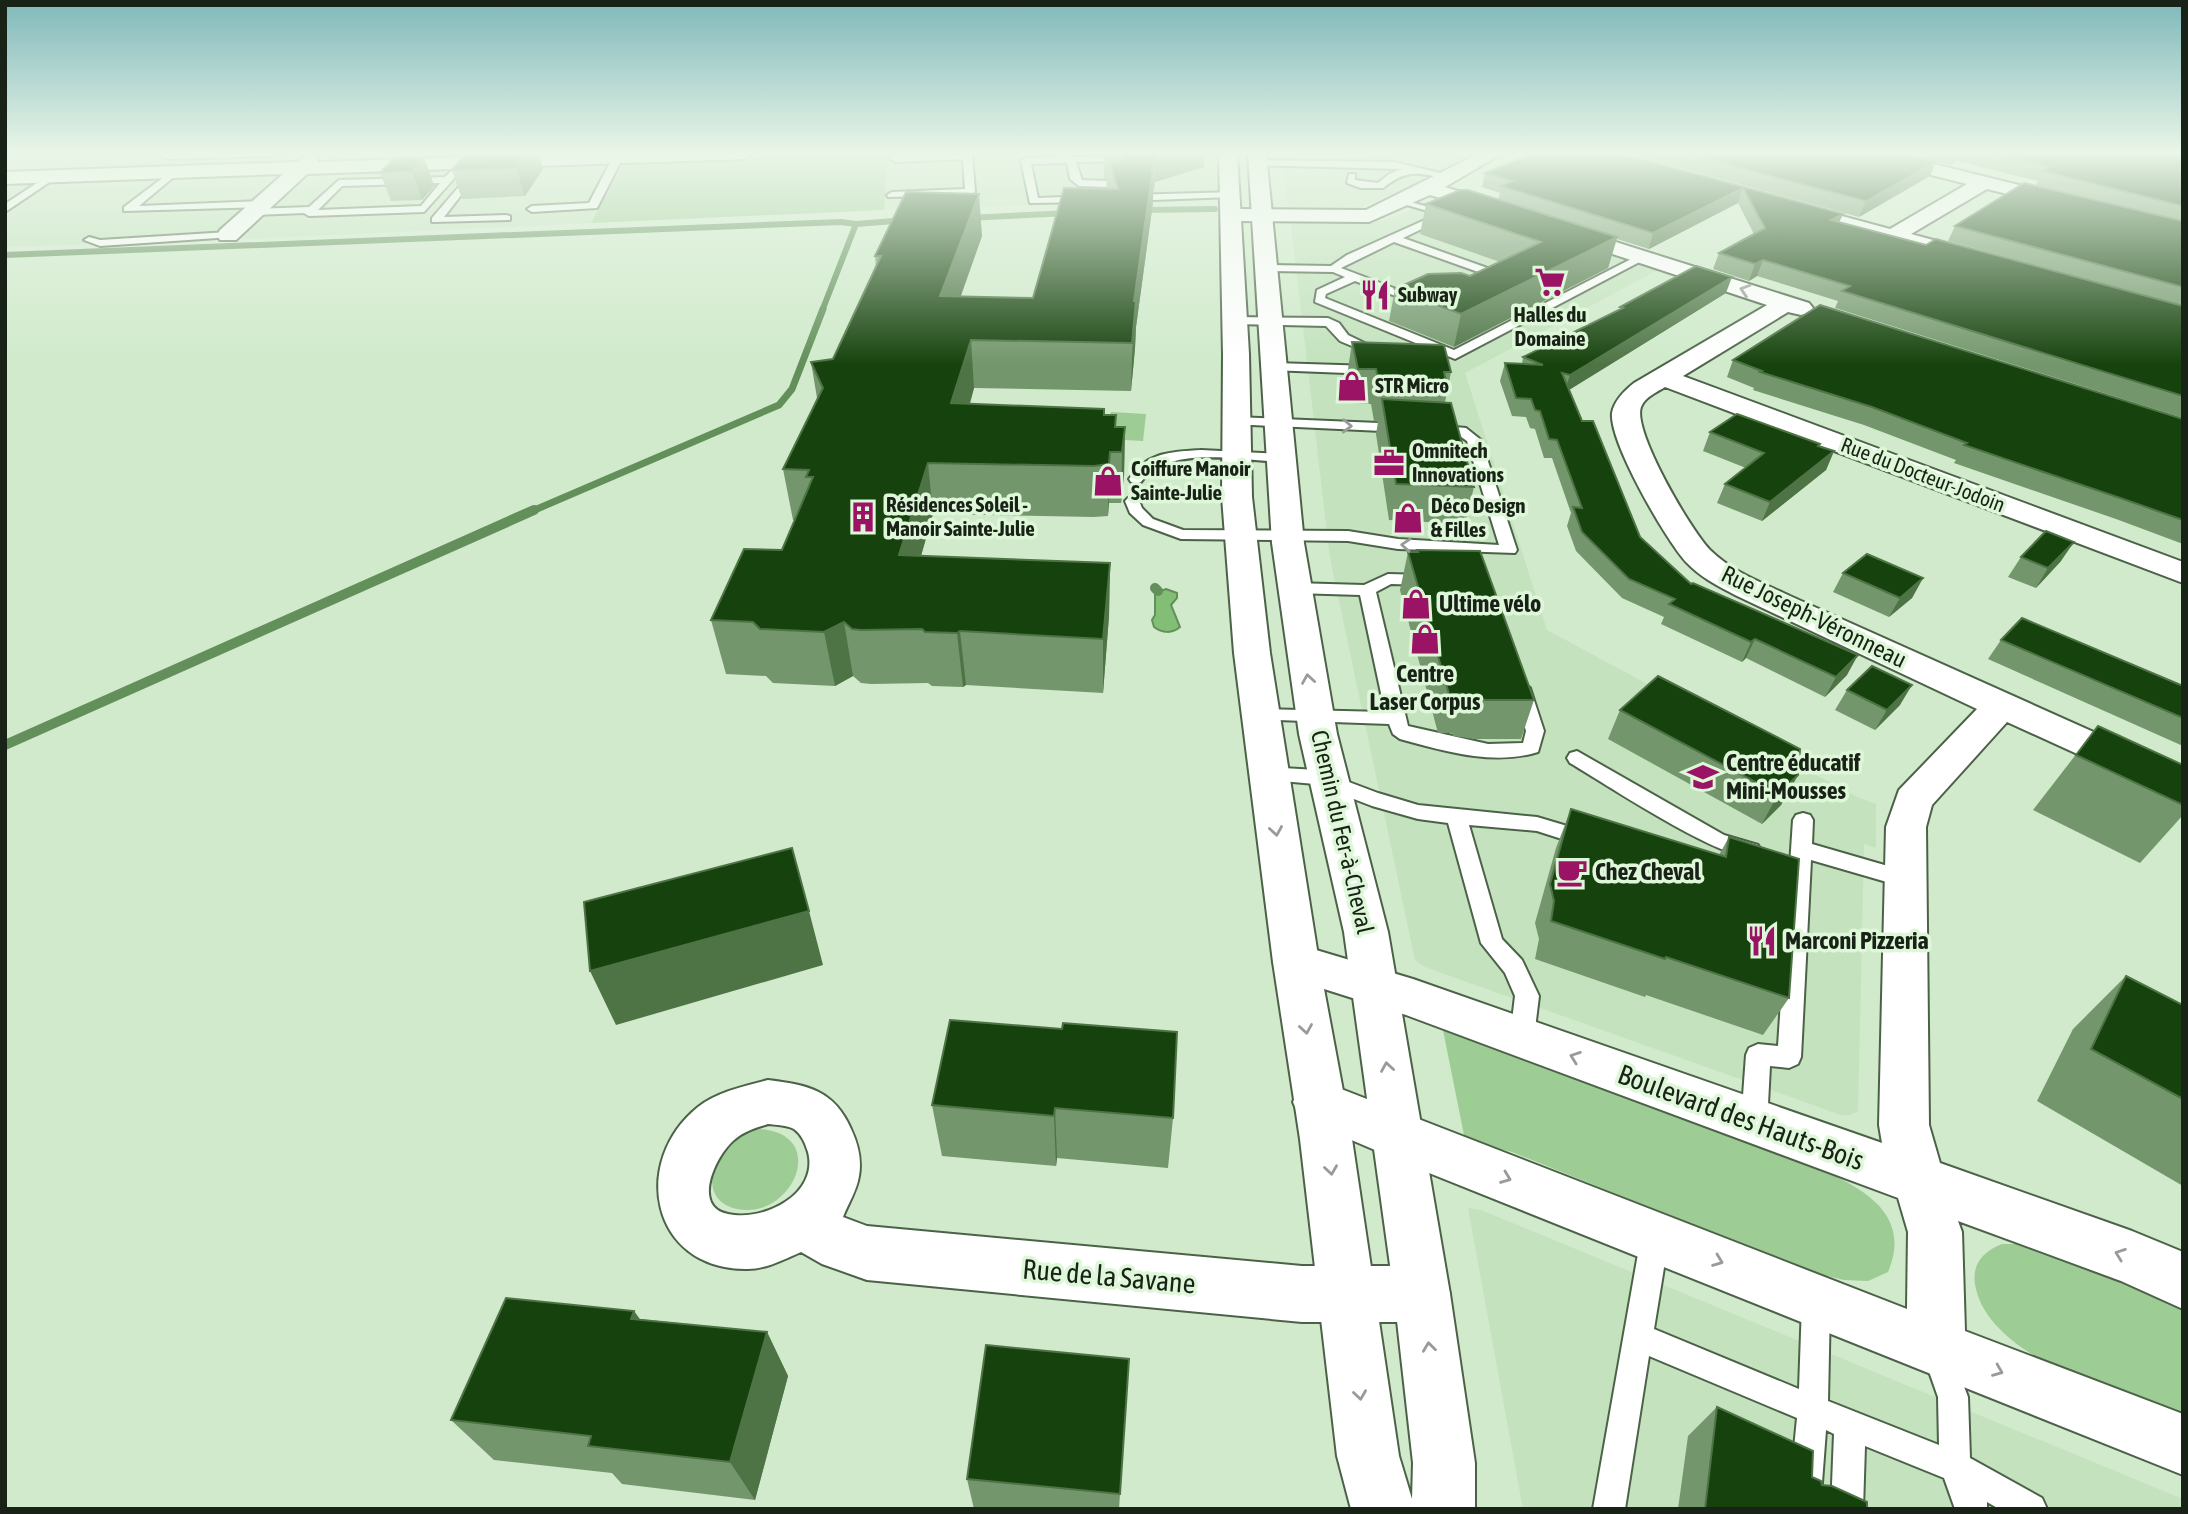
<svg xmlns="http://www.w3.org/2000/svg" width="2188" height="1514" viewBox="0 0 2188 1514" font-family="'Asap Condensed',sans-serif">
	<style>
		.built { fill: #c3e2bd }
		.green { fill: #9ecc95 }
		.water { fill: #82be76; stroke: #628f5a; stroke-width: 2 }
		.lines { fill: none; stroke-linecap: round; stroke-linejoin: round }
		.stream-far2 { stroke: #628f5a; stroke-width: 6 }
		.stream-far1 { stroke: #628f5a; stroke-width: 7 }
		.stream { stroke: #628f5a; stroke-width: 10 }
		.service-casing { stroke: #4c6248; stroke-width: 4 }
		.minor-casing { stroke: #4c6248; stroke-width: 4 }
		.tertiary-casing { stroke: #4c6248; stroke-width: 4 }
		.service { fill: #fff; fill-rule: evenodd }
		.minor { fill: #fff; fill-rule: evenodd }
		.tertiary { fill: #fff; fill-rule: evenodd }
		.wall { fill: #73966c }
		.shaded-wall { fill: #4e7446 }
		.building { fill: #16420d; stroke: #4e7446; stroke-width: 2 }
		.oneway { stroke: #989c97 }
		.labels { text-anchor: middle; stroke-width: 7; stroke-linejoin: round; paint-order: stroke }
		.far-poi-label { font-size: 21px; font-weight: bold; fill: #192217; stroke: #ddf7d8; text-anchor: start }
		.far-street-label { font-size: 21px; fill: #192217; stroke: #ddf7d8 }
		.poi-label { font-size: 24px; font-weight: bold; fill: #192217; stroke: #ddf7d8; text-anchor: start }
		.street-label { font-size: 24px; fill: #192217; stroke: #ddf7d8 }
		.near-street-label { font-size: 28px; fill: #192217; stroke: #ddf7d8 }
	</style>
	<rect width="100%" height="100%" fill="#d0eacb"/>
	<path class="built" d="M5,153H298L292,159L281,163L15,172L5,170Z
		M331,153H620L346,162L327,159Z
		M888,153H1216L1217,200L884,210Z
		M1282,153H1476L1391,195L1359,208L1344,209L1288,206Z
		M626,163L620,167L591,223L242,239L300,184L320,175Z
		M255,176L268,177L271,182L206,240L5,247V184Z
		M1445,200L1660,269L1465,373L1547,630L1857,797L1876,804V848L1864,844L1858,1111L1850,1115H1841L1425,967L1415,960L1330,558L1291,224L1373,222L1395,217L1426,201Z
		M1468,1208L1481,1210L2183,1499V1509H1523Z"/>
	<path class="green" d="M888,153L884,210L591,223L620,167L626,163Z
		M1111,412L1146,414L1143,441L1107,439Z
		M1443,1030L1815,1167C1861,1187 1913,1213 1888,1272L1868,1281L1844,1280L1807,1271L1512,1152L1465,1140Z
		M759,1129C831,1133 792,1221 737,1209C700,1201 710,1161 730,1141C737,1134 749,1132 759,1129Z
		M2002,1244H2021L2183,1302V1418C2122,1394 1987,1359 1975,1284C1972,1263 1984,1251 2002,1244Z"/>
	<path class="water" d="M1166,589L1177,593V598L1171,605L1180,627C1172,634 1162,633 1154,627L1152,620L1155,615V593Z"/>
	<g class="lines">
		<path class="stream-far2" d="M1139,210L1215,209
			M967,218L1070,213
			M856,224L906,220
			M5,255L841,222L856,224L822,311"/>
		<path class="stream-far1" d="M530,512L779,405L792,389L823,309"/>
		<path class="stream" d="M1155,588L1158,591
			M5,745L534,510"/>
		<g class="service-casing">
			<path id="service" d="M165,153H276L271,156L167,159L162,156Z
				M891,153H901V156L972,153L975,192L970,195L888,197L887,195L892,192L965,189L963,159L896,162L891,159Z
				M1057,153H1067L1068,157L1132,156L1134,158L1129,161L1076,162L1082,180L1132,182L1137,185L1132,188L1079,186L1070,179L1067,163L1031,164L1038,198L1087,196L1092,199L1087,202L1030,203L1021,161L1026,158L1059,157Z
				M618,154L623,157L597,208L532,212L527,209L532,206L589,203L613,157Z
				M463,160L466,161V165L424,212L309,216L304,213L253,215L248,212L253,209L309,207L339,180L445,177ZM440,183L421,206L318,210L342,186Z
				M1258,160L1394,162L1453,176L1448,179C1419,173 1408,168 1383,188H1361L1347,183L1349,174H1355V180L1378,183L1389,174L1401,169L1255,165L1253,163Z
				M475,168L480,171L444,217L506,215L510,216V220L432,222V218Z
				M173,170L176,171V175L139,206L263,201L268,204L263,207L124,211V207Z
				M49,175L57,177L5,212V204Z
				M1235,192V196L1231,197L1128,201L1123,198L1128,195Z
				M1400,199L1453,214L1403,238L1493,270L1494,280L1482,286H1474V282L1484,277V274L1394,242L1341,268L1420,298V302H1412L1355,281L1326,294L1325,298L1454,350L1639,255L1649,257L1455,359L1315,302L1317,290L1345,277L1333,272L1267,271L1261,268L1267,265L1331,266L1347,255L1438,214L1400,203Z
				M228,232L233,235L232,237L100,246L84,240L89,237L100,240Z
				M1235,317L1328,318L1339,323L1348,335L1383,352L1381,355H1373L1340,341L1326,326L1231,324V318Z
				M1275,363L1372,366L1378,370L1372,374L1270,370V364Z
				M1236,417L1403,424L1410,428L1403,432L1231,424L1229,421Z
				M1433,425L1466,428L1481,440L1517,550L1515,553L1398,549L1348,541L1181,539L1143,525L1130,513L1125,501L1128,498H1138L1142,508L1153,519L1183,530L1348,531L1398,539L1499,545L1467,441L1457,434L1428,432L1426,429Z
				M1201,450L1280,454L1287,458L1280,462C1240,460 1167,445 1141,482H1131L1129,479C1147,452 1170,452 1201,450Z
				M1388,574L1427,575L1435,580L1427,585L1391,584L1376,592L1408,726L1488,744L1523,743L1526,731L1512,688L1521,682L1530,688L1544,731L1538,752C1494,766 1444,751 1400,739L1393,734L1389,724L1252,719L1250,715L1252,711L1259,709L1385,712L1360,595L1294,593L1286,588L1294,583L1364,585Z
				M1577,751L1724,835L1758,845L1761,851L1758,857C1728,866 1603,782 1570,763L1567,758L1570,753Z
				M1267,767L1317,770L1378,793L1418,805L1537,817L1594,834L1597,839L1594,844L1587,847L1537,831L1469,825L1502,939L1522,960L1539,996L1534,1037L1530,1044L1522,1047L1514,1044L1510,1037L1515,996L1505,973L1481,943L1448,823L1418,819L1372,806L1315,784L1260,779L1257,774L1260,769Z
				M1803,813L1810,815L1813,820L1812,844L1912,873L1915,879L1912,885L1904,887L1811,860L1801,1057L1798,1064L1789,1068L1770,1066L1767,1123L1763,1131L1754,1135L1745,1131L1741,1123L1746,1055L1749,1048L1758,1044L1778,1046L1793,820L1796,815Z
				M1655,1224L1665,1228L1669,1237L1654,1329L1799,1389L1802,1304L1806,1294L1816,1290L1826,1294L1830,1304L1828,1401L1939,1445L1938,1397L1924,1357L1929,1347L1939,1342L1949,1347L1968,1397L1970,1458L2042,1498L2047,1509H1999L1987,1502V1509H1955L1944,1478L1865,1446L1863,1509H1831L1834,1434L1826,1430L1820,1509H1788L1797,1418L1649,1356L1625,1509H1593L1641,1237L1645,1228Z"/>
		</g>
		<g class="minor-casing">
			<path id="minor" d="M579,153H752L743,159L307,174L236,240H220L217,235L220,230L283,174L5,184V172L296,162L309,155L316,157L318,162Z
				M1480,153H1503L1445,187L1505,206L1508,210L1505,214H1491L1430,195L1369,222L1232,221L1225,219L1222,215L1225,211L1232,209L1366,210Z
				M1858,153H1889L2072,198L2075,202L2072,206L2065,208L1987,189L1911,234L1963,248L1966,253L1963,258L1955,260L1783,212L1780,208L1783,204L1790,202L1890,229L1967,184L1860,157Z
				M1565,226L1809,303L1813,308L1809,313L1801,315L1788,312L1683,376L2183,562V583L1665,387C1657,392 1645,397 1641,407C1632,431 1692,532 1710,550C1732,572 1763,583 1790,596L2183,772V802L2007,722L1932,805L1926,827L1929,1125L1940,1163L2132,1231L2183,1252V1309L2121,1281L1958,1221L1962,1232L1965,1331L2183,1414V1475L1424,1171L1300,1118L1293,1102L1300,1086L1318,1080L1907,1309L1908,1232L1898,1198L1406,1015L1280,975L1273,962L1280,949L1296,944L1413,979L1882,1143L1879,1125L1886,827L1899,790L1977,709L1735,595C1718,586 1700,577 1686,562C1666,540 1609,442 1612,413C1614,401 1624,391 1634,383L1767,305L1558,236L1554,232L1558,228Z
				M768,1080C808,1085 834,1090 851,1129C858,1144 862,1159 859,1176C857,1190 848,1204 843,1217L867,1226L1302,1266H1422L1442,1274L1450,1294L1442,1314L1422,1322H1302L867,1280L822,1264L801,1252C783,1260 764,1270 745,1269C650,1268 631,1161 698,1107C717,1092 745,1086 768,1080ZM768,1124C776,1125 787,1125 794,1129C802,1135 805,1143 808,1152C819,1194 764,1222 728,1214C691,1207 716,1155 734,1140C744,1131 756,1128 768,1124Z"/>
		</g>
		<g class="tertiary-casing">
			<path id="tertiary" d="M1219,153H1237L1249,354L1252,497L1270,653L1319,962L1352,1139L1399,1456L1412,1499L1413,1463L1394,1294L1344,932L1299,734L1272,543L1248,153H1266L1304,543L1337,734L1388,932L1450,1294L1475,1463V1509H1351L1337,1456L1300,1139L1273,962L1234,653L1222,497L1223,354Z"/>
		</g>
		<use href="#service" class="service"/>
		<use href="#minor" class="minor"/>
		<use href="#tertiary" class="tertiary"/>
	</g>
	<path class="wall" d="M431,153H538L543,169L525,196L462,199L452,170L465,154L432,155Z
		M1104,153H1205L1204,167L1155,182L1154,191H1153V202L1136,327L1135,348L1131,391L974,388L970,404L1104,409V415L1116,427H1125L1124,477L1121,503H1109L1108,516L1094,517L933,514L921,556L1110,563L1109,616L1103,693L966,685L963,687L932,686L928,683L871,684L861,683L853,676L835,686L773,683L766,676L726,674L711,620L782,550L795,520H793L783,469L817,398L811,362L833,359L876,267L875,256L982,236L961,296L1033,298L1106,189L1107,180L1104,179Z
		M1529,153H1619L1843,214L1839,222L1926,245L2110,286L1948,241L1955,226L2035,186L2038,181L1956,161L1950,165L1901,153H2183V418L1835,308L1838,301L1757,276L1749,281L1713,269L1719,253L1754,234L1738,203L1649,249L1617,239L1608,268L1454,347L1389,321L1395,289L1470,276L1500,262L1420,234L1426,204L1498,200L1500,193L1482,187L1485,173L1528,156Z
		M1626,153H1898L1930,176L1859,217Z
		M424,157L434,186L422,200L391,201L380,173Z
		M1726,293L1569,390L1582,421L1640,537L1691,584L1847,675L1825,697L1746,658L1742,662L1661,624L1664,617L1622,598L1576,551L1567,526L1571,513L1552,458H1544L1535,429L1530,428L1526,417L1512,416L1500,381L1505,363L1522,364L1523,357L1619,310L1620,307Z
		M1352,342L1451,372L1445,402L1474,487L1465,524L1389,520L1376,434L1378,422L1374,421L1371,404L1352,403L1347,376Z
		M1733,360L2183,419V544L2116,519L1954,463L1956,460L1864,425L1753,390L1754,388L1727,377Z
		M1710,432L1820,444L1819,446L1834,451L1826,470L1762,521L1717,503L1725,484L1746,468L1703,451Z
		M1417,550L1534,700L1521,739H1474L1453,736L1452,733H1438L1400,590L1408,552H1417Z
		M2021,557L2061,561L2036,588L2008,577Z
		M1843,573L1923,578L1912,598L1889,617L1833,592Z
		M2001,640L2183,686V746L1988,659Z
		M1847,690L1900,705L1875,730L1835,710Z
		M1620,710L1798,775L1781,805L1762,824L1608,739Z
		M2098,726L2183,765V815L2140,863L2033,810Z
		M1571,809L1719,855L1729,837L1789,998L1763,1035L1646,995L1645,997L1535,959L1539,939L1535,923L1556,848Z
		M2126,976L2183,1005V1186L2037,1101L2073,1029Z
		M950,1020L1173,1118L1168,1168L1057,1158L1056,1166L942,1156L932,1105Z
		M634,1311L640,1319L767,1332L788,1376L755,1500L622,1484L612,1473L494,1460L451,1420Z
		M1129,1359L1119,1509H974L967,1479Z
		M1717,1407L1822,1485L1867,1509H1678L1688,1436Z"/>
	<path class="shaded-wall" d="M526,153H538L543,169L525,196L516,168Z
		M1159,153H1205L1204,167L1155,182L1154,191L1155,163L1156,154Z
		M1955,153H1960L1956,161L1950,165Z
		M424,157L434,186L422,200L412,171Z
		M1154,161L1153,202L1136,327L1135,348L1131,391L1134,301Z
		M1936,162L1930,176L1859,217L1866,201Z
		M1743,188L1738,203L1649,249L1653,233Z
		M979,194L982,236L944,342L940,296Z
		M1843,214L1836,229L1831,220Z
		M1617,237L1608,268L1454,347L1461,314Z
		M1763,260L1757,276L1749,281L1755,264Z
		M1732,277L1726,293L1564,393L1570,375Z
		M971,340L974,388L955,453L951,403Z
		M1125,427L1124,477L1121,503L1122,452Z
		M1834,451L1826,470L1762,521L1770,502Z
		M1110,452L1109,503L1108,516L1109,464Z
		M928,463L933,514L906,608L899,555Z
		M2074,542L2061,561L2036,588L2048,568Z
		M1110,563L1109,616L1103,693V639Z
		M1923,578L1912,598L1889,617L1900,598Z
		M844,622L853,676L835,686L824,632Z
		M960,631L966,685L963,687L957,633Z
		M1755,639L1746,658L1742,662L1751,642Z
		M1858,655L1847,675L1825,697L1836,677Z
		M1912,685L1900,705L1875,730L1887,710Z
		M1798,775L1781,805L1762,824L1778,794Z
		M809,911L823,965L616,1025L590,971Z
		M1055,1108L1057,1158L1056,1166L1054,1116Z
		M634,1311L663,1355L631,1319Z
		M767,1332L788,1376L755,1500L730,1462Z"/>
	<path class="building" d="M466,153H526L516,168L452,170Z
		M1112,153H1159L1156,154L1155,163H1154V161L1111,163L1122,159L1123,156Z
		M1535,153H1619L1843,214L1831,220L1926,245L1936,239L2183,306V396L1842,291L1850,286L1763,260L1755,264L1719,253L1765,228L1743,188L1653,233L1501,186L1513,181L1485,173Z
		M1683,153H1898L1936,162L1866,201Z
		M1988,153H2169L2183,156V206L2043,171L2049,167Z
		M424,157L412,171L380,173L394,158Z
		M1154,161L1134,301H1136L1132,343L971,340L951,403L1104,409V415H1116L1115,427H1125L1122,452H1110L1109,464L1094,466L928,463L899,555L1110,563L1103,639L960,631L957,633L925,632L922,629L861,630L852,629L844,622L824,632L760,629L753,622L711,620L744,549L782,550L813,477H806L809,470L783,469L823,388L811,362L833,359L881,256H875L906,192L979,194L940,296L1033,298L1064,188L1118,189L1110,163Z
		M2024,183L2183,221V287L1955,226Z
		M1460,190H1468L1617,237L1461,314L1395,289L1428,274L1461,273L1470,276L1541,242L1426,204Z
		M1696,266L1732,277L1570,375L1562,373L1582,421H1593L1640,537L1691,584L1693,583L1858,655L1836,677L1755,639L1751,642L1669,604L1675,599L1629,579L1582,532L1573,507L1582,508L1557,440L1549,439L1540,411L1535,410L1531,399L1516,398L1505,363L1543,365L1523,357L1623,308L1620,307Z
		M1820,305L2183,419V520L2129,501L1964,445L1967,443L1872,407L1760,372L1762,371L1733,360Z
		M1352,342L1444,345L1451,372H1444L1448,390L1380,387L1376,369H1358Z
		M1382,399L1451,403L1474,487L1396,484Z
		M1737,414L1820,444L1818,446L1834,451L1770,502L1725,484L1764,453L1710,432Z
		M2046,531L2074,542L2048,568L2021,557Z
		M1417,550L1480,551L1534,700H1486L1464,697L1463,694H1449L1408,552H1418Z
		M1867,554L1923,578L1900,598L1843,573Z
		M2022,618L2183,686V718L2001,640Z
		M1872,666L1912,685L1887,710L1847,690Z
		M1658,676L1800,749L1798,775L1778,794L1620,710Z
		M2098,726L2183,765V805L2076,755Z
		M1571,809L1726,857L1729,837L1799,859L1789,998L1666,957L1665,959L1551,921L1554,901L1550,884Z
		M792,848L809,911L590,971L584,902Z
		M2126,976L2183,1005V1099L2091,1049Z
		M950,1020L1062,1029L1063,1023L1177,1032L1173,1118L1055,1108L1054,1116L932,1105Z
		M506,1298L634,1311L631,1319L767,1332L730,1462L588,1446L591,1436L451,1420Z
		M986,1345L1129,1359L1120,1494L967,1479Z
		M1717,1407L1813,1451L1812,1477L1821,1481L1822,1485L1832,1486L1867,1502V1509H1705Z"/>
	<defs><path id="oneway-chevron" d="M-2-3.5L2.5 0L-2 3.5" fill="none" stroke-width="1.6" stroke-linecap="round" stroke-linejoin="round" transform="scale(1.75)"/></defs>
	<g class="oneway">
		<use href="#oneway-chevron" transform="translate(1745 290) rotate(-162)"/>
		<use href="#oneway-chevron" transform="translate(1347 426) rotate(2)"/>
		<use href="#oneway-chevron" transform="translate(1406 545) rotate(-176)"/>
		<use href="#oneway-chevron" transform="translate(1308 679) rotate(-99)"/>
		<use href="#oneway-chevron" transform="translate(1276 831) rotate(81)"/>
		<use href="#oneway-chevron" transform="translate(1306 1029) rotate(81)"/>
		<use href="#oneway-chevron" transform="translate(1575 1057) rotate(-160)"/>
		<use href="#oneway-chevron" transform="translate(1387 1067) rotate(-99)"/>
		<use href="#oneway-chevron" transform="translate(1331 1170) rotate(82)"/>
		<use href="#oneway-chevron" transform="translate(1506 1178) rotate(21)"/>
		<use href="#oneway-chevron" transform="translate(2120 1254) rotate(-160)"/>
		<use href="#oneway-chevron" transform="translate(1718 1261) rotate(21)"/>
		<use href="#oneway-chevron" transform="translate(1429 1347) rotate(-97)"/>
		<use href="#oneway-chevron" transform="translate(1998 1371) rotate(22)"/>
		<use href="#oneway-chevron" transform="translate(1360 1395) rotate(82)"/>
	</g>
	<linearGradient id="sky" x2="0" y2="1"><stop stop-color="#7fb8ba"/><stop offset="0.42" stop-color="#eaf6e8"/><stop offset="1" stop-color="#eaf6e8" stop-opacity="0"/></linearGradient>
	<rect width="2188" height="365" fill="url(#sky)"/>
	<defs>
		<g id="supermarket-bare" transform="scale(2.415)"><path d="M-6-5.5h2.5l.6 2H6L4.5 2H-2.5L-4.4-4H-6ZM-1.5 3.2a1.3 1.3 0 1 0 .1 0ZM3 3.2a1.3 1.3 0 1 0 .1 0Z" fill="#9b1365" stroke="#ddf7d8" stroke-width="2.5" paint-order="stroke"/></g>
		<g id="restaurant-bare" transform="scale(2.415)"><path d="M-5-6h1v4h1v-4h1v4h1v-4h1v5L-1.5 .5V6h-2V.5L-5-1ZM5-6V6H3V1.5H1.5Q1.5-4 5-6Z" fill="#9b1365" stroke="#ddf7d8" stroke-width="2.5" paint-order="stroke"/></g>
		<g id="shop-bare" transform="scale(2.415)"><path d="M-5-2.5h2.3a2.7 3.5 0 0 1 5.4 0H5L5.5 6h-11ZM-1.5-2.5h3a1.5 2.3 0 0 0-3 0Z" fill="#9b1365" stroke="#ddf7d8" stroke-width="2.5" paint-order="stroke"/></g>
		<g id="office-bare" transform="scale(2.415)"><path d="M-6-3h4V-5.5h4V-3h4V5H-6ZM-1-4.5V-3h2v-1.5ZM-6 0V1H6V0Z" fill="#9b1365" stroke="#ddf7d8" stroke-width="2.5" paint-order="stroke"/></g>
		<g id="building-bare" transform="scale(2.415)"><path d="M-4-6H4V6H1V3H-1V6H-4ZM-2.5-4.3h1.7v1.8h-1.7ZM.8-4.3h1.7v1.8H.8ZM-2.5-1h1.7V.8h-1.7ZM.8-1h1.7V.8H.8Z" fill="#9b1365" stroke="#ddf7d8" stroke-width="2.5" paint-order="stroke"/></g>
		<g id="school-bare" transform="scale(2.415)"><path d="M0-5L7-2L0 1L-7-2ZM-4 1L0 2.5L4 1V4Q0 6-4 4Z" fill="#9b1365" stroke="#ddf7d8" stroke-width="2.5" paint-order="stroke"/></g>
		<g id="cafe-bare" transform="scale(2.415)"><path d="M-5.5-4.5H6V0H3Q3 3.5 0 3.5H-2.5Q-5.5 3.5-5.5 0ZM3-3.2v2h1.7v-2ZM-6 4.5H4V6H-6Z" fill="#9b1365" stroke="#ddf7d8" stroke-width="2.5" paint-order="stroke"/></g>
	</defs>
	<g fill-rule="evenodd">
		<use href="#supermarket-bare" x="1550" y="282"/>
		<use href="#restaurant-bare" x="1375" y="295"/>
		<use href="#shop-bare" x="1352" y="386"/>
		<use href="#office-bare" x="1389" y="463"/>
		<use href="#shop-bare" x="1108" y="481"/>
		<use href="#building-bare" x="863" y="517"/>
		<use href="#shop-bare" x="1408" y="518"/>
		<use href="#shop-bare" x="1416" y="604"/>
		<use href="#shop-bare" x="1425" y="639"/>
		<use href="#school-bare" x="1703" y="777"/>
		<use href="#cafe-bare" x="1572" y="872"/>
		<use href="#restaurant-bare" x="1762" y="941"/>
	</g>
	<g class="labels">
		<g class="far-poi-label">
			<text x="1398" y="302">Subway</text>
			<text x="1550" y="322" text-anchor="middle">Halles du<tspan x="1550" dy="24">Domaine</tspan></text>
			<text x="1375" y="393">STR Micro</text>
			<text x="1412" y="458">Omnitech<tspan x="1412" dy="24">Innovations</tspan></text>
			<text x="1131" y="476">Coiffure Manoir<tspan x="1131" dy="24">Sainte-Julie</tspan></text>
			<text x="886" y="512">Résidences Soleil -<tspan x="886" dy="24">Manoir Sainte-Julie</tspan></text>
			<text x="1431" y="513">Déco Design<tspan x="1431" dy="24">&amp; Filles</tspan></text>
		</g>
		<g class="far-street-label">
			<text transform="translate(1923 475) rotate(21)" y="7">Rue du Docteur-Jodoin</text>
		</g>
		<g class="poi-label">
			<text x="1439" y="612">Ultime vélo</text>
			<text x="1425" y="682" text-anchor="middle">Centre<tspan x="1425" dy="28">Laser Corpus</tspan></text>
			<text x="1726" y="771">Centre éducatif<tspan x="1726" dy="28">Mini-Mousses</tspan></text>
			<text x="1595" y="880">Chez Cheval</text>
			<text x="1785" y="949">Marconi Pizzeria</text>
		</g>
		<g class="street-label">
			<text transform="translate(1814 617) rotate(26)" y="8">Rue Joseph-Véronneau</text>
			<text transform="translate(1342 832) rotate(77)" y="8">Chemin du Fer-à-Cheval</text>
		</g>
		<g class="near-street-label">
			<text transform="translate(1741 1117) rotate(20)" y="10">Boulevard des Hauts-Bois</text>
			<text transform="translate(1109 1276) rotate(5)" y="10">Rue de la Savane</text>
		</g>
	</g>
	<rect width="2188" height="1514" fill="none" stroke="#192217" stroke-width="14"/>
</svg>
